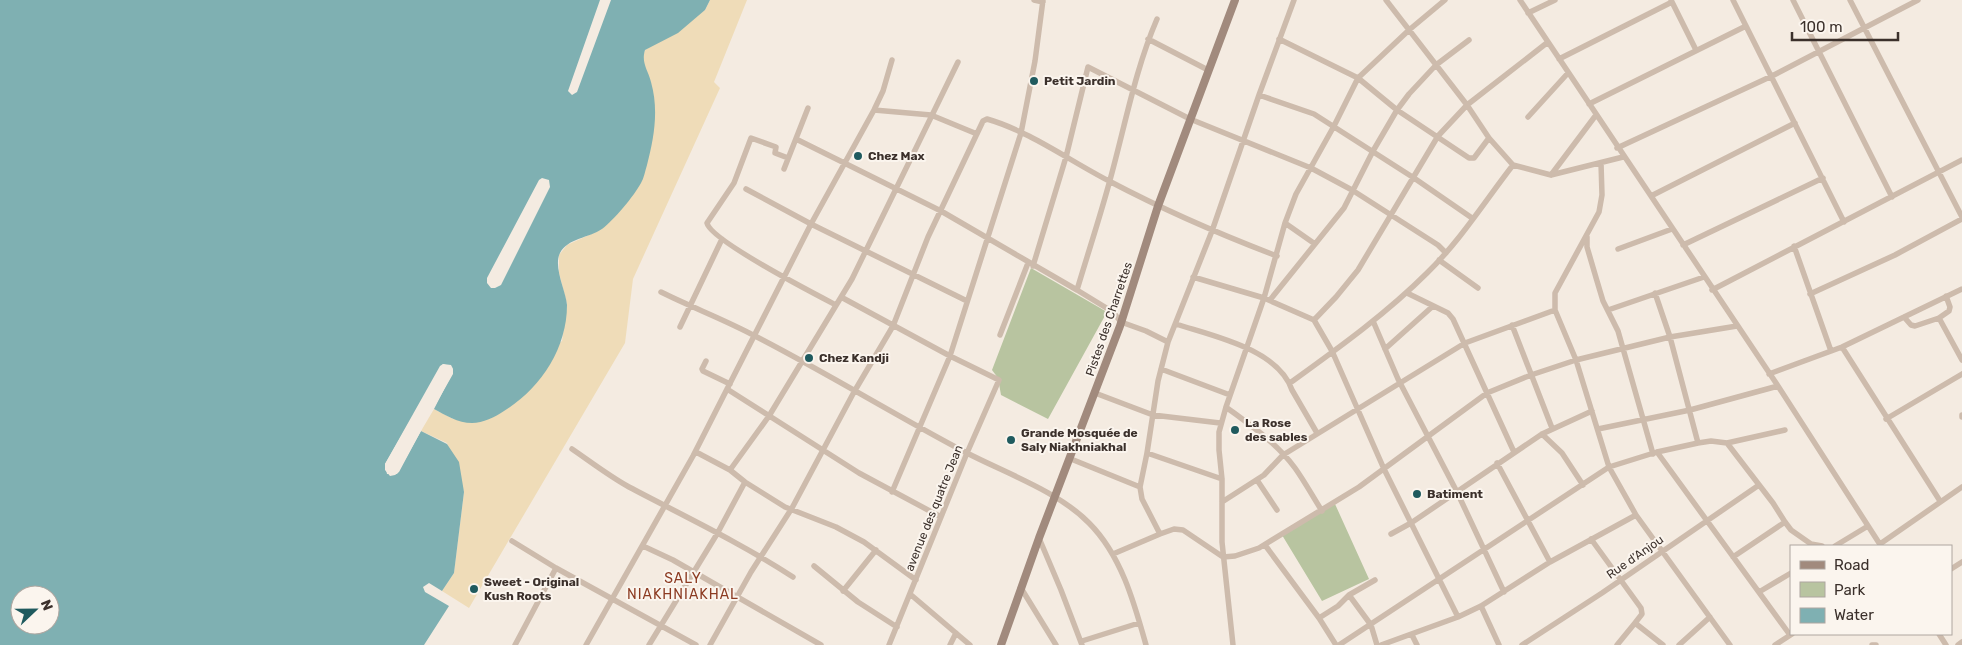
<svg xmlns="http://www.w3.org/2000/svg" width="1962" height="645" viewBox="0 0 1962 645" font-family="Rubik,sans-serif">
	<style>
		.green { fill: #b8c4a0 }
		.sand { fill: #efdcb8 }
		.water { fill: #7fb0b2; fill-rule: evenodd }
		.pier { fill: #f4ebe1 }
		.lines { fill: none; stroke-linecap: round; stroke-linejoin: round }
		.minor { stroke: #cdbbac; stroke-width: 5.5 }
		.secondary { stroke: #a18a7d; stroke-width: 8 }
		.poi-dot { fill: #1f5a5e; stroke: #fbf5ee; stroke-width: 2 }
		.labels { text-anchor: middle; stroke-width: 4; stroke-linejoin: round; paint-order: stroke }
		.poi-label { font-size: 12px; font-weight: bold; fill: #3b302b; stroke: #fbf5ee; text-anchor: start }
		.street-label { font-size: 12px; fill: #3b302b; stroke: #fbf5ee }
		.neighbourhood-label { font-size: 14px; letter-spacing: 1px; fill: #8c3b22; stroke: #fbf5ee }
	</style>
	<rect width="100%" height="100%" fill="#f4ebe1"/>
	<path class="green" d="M1031,268L1107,312L1048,419L1001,395L998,378L992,370Z
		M1335,504L1369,579L1322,601L1282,535Z"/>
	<path class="sand" d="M710,0H747L714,82L720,88L633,279L625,343L469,608L442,591L454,573L464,492L447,443L421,431L434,409L453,419L562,341L567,304L559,273V255L567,245L602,229L651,83L642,59L645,50L705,10Z"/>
	<path class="water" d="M0,0H710L705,10L678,33L645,50C641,63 648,70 651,82C659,110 654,138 647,165C645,171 644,178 641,183C634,196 614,220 602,229C589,238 568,238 560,253C553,267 566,291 567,305C567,349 540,389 504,411C495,417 483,423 472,423C458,423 445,415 434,409L453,372L452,367L443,364L385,464L387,474H397L421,431L447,444L459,462L464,492L454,573L442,591L429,583L423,587L425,592L449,606L424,645H0ZM20,595H50V625H20Z"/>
	<path class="pier" d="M600,0H611L577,92L572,95L568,91Z
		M542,178L549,180L550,187L501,285L495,288H491L487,283V278L539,180Z
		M443,364L451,365L453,369V374L432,411L431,408L451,371L448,366L442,368L388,465L389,472L392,473L397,471L419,430L422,429L399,472L395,475L390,476L385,470V464L440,366Z"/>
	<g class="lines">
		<path class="minor" d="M1034,0L1043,2
			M1386,0L1467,105L1489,138L1513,165L1551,175L1623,157
			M1520,0L1778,386L1881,546
			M1671,0L1696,50
			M1733,0L1844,222
			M1793,0L1892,197
			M1850,0L1962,217
			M1528,13L1555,0
			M1148,39L1208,70
			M1279,39L1358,78L1397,110L1469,158H1474L1489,138
			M1559,59L1672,2
			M1259,95L1314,114L1414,178L1472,218
			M1589,104L1746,26
			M874,110L931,115L977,134
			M1528,117L1568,73
			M796,139L941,211L1077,290L1113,312L1121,322L1146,331L1168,342
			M1617,148L1772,76L1918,0
			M788,158L775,153L776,147L751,138L734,183L707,223C710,240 815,294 836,305
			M1601,163L1602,195L1599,212L1555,293V310L1576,360L1609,467L1636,515L1730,645
			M784,169L808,108
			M1551,175L1596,115
			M746,189L811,224L967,301
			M1651,196L1795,123
			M1285,223L1315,244
			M1587,237V247L1597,281L1603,301L1618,331L1653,454
			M1683,245L1823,178
			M1794,246L1831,351
			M1618,249L1672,229
			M1439,260L1478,288
			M1033,266L1066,157L1088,67L1190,119L1311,168L1352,190L1438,245L1446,253
			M1193,277L1264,298L1314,320L1332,351L1384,469L1458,617
			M1077,290C1088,253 1100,217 1110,180C1125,126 1135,70 1157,19
			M1712,290L1962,160
			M661,292C693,308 726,320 757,337C827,373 895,415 965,452C1005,473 1058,491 1089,523C1121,555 1134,602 1146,645
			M1407,293L1448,313L1453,319L1514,452
			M1810,294L1895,255L1962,219
			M841,297L950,356L999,380L967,453L889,645
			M1270,300L1344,208L1373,151L1397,110L1409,94L1436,65L1469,40
			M1608,310L1704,277
			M1904,317L1911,325L1915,326L1939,318L1949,311L1950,307L1946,296
			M1939,318L1962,360
			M1314,320L1336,297L1358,270L1438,136L1467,105L1548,42
			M1373,321L1398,379L1457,492L1504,592
			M1176,324C1213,336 1278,349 1292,390L1317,433
			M1512,325L1552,428
			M680,327L722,239
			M1000,335L1028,263
			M1842,347L1940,501
			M1385,349L1433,306
			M706,361L702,369L703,371L730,384
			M1161,369L1230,395
			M1769,374L1842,347L1962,289
			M1290,383C1337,349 1386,314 1427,273C1460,241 1485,201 1513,165
			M727,389L859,473L941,517
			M1095,393L1153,415L1220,423
			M1226,407C1250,425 1277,443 1295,468C1305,482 1313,497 1322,511
			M1962,415V417
			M1886,419L1962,374
			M1598,429L1690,410L1778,386
			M1542,434L1562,453L1583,485
			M1698,443L1711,441L1727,443L1773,503L1785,522L1791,530L1811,544L1822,546
			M1727,443L1785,430
			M572,449C591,462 609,476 629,487C684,516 741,543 793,577
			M696,452L730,470L745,482L785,507L836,527L864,542L916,580
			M1657,452L1790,635
			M1147,453L1222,479
			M1071,459L1140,487
			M1497,463L1550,562
			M730,470L769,416L852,279L958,62
			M1257,480L1277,510
			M892,492L950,356L1021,133L1035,61L1043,0
			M1222,502L1264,475L1283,455L1465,343L1555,310
			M1160,534L1174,529L1183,530L1223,557L1235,556L1259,548L1359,487L1487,393L1531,375L1576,360L1670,337L1737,326
			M1391,534L1411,523L1542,434L1592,411
			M1039,538L1061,590L1082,645
			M1591,539L1641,608L1642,614L1635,623L1663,645
			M512,541L556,568L696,645
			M1880,544L1962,487
			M1265,545L1319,618L1336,645
			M643,546L673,560L821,645
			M1835,546L1868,526
			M1113,554L1160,534L1142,499L1140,487L1147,453L1158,381L1168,342L1212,231L1259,95L1294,0
			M1733,557L1785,522
			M814,566L858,602L897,627
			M1951,569L1962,562
			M1021,588L1056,645
			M843,591L876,550
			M1759,592L1791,573
			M910,594L970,645
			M1349,595L1371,625L1377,645
			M1481,606L1499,645
			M1319,618L1338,606L1349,595L1375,580
			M1939,634L1946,645
			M1412,635L1417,645
			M1082,641L1139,623
			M515,645L556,568
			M586,645L693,456L811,224L874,110L883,91L892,60
			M649,645L717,534L745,482
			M710,645L751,572L792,508L854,392L893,326L928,237L983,121L987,119C1029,131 1070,161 1109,181C1164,210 1219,234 1277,256
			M950,645L956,633
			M1233,645L1222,542V479L1219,450V432L1226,407L1264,298L1285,223L1296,194L1334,126L1358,78L1409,30L1445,0
			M1339,645L1609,467L1657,452L1698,443L1670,337L1655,293
			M1381,645L1458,617L1481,606L1550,562L1636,515
			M1522,645L1602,593L1759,485
			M1617,645L1635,623
			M1679,645L1710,617
			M1775,645L1792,634
			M1872,645H1876
			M1958,645L1962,642"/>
		<path class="secondary" d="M1001,645L1039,538L1120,326L1158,206L1235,0"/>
	</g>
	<g class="poi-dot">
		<circle cx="1034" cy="81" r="5"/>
		<circle cx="858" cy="156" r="5"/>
		<circle cx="809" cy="358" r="5"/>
		<circle cx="1235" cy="430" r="5"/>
		<circle cx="1011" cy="440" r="5"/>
		<circle cx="1417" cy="494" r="5"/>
		<circle cx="474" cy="589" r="5"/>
	</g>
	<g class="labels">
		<g class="poi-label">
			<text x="1044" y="85">Petit Jardin</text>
			<text x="868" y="160">Chez Max</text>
			<text x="819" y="362">Chez Kandji</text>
			<text x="1245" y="427">La Rose<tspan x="1245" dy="14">des sables</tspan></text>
			<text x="1021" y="437">Grande Mosquée de<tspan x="1021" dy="14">Saly Niakhniakhal</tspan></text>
			<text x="1427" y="498">Batiment</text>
			<text x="484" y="586">Sweet - Original<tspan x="484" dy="14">Kush Roots</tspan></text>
		</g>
		<g class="street-label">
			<text transform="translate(1109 319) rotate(-71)" y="4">Pistes des Charrettes</text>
			<text transform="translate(934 508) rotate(-68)" y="4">avenue des quatre Jean</text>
			<text transform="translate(1635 557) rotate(-35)" y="4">Rue d’Anjou</text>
		</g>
		<g class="neighbourhood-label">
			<text x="683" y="583">SALY<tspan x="683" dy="16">NIAKHNIAKHAL</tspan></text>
		</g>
	</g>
	<rect x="1790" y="545" width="162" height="90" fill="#fbf5ee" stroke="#aea6a0"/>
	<rect x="1800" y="561" width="25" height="8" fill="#a18a7d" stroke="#aea6a0"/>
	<text x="1834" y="570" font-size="15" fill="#3b302b">Road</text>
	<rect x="1800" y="582" width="25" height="15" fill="#b8c4a0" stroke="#aea6a0"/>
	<text x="1834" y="595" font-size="15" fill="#3b302b">Park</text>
	<rect x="1800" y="608" width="25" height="15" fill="#7fb0b2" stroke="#aea6a0"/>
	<text x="1834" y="620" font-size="15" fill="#3b302b">Water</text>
	<g transform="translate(35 610) rotate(68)"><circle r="24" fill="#fbf5ee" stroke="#aea6a0"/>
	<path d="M0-4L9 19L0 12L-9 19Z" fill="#1f5a5e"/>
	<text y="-8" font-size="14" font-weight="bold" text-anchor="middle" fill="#3b302b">N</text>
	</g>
	<path d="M1792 32v8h106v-8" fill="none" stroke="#3b302b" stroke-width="2.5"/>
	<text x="1800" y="32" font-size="15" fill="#3b302b" stroke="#fbf5ee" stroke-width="4" paint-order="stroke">100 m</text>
</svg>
